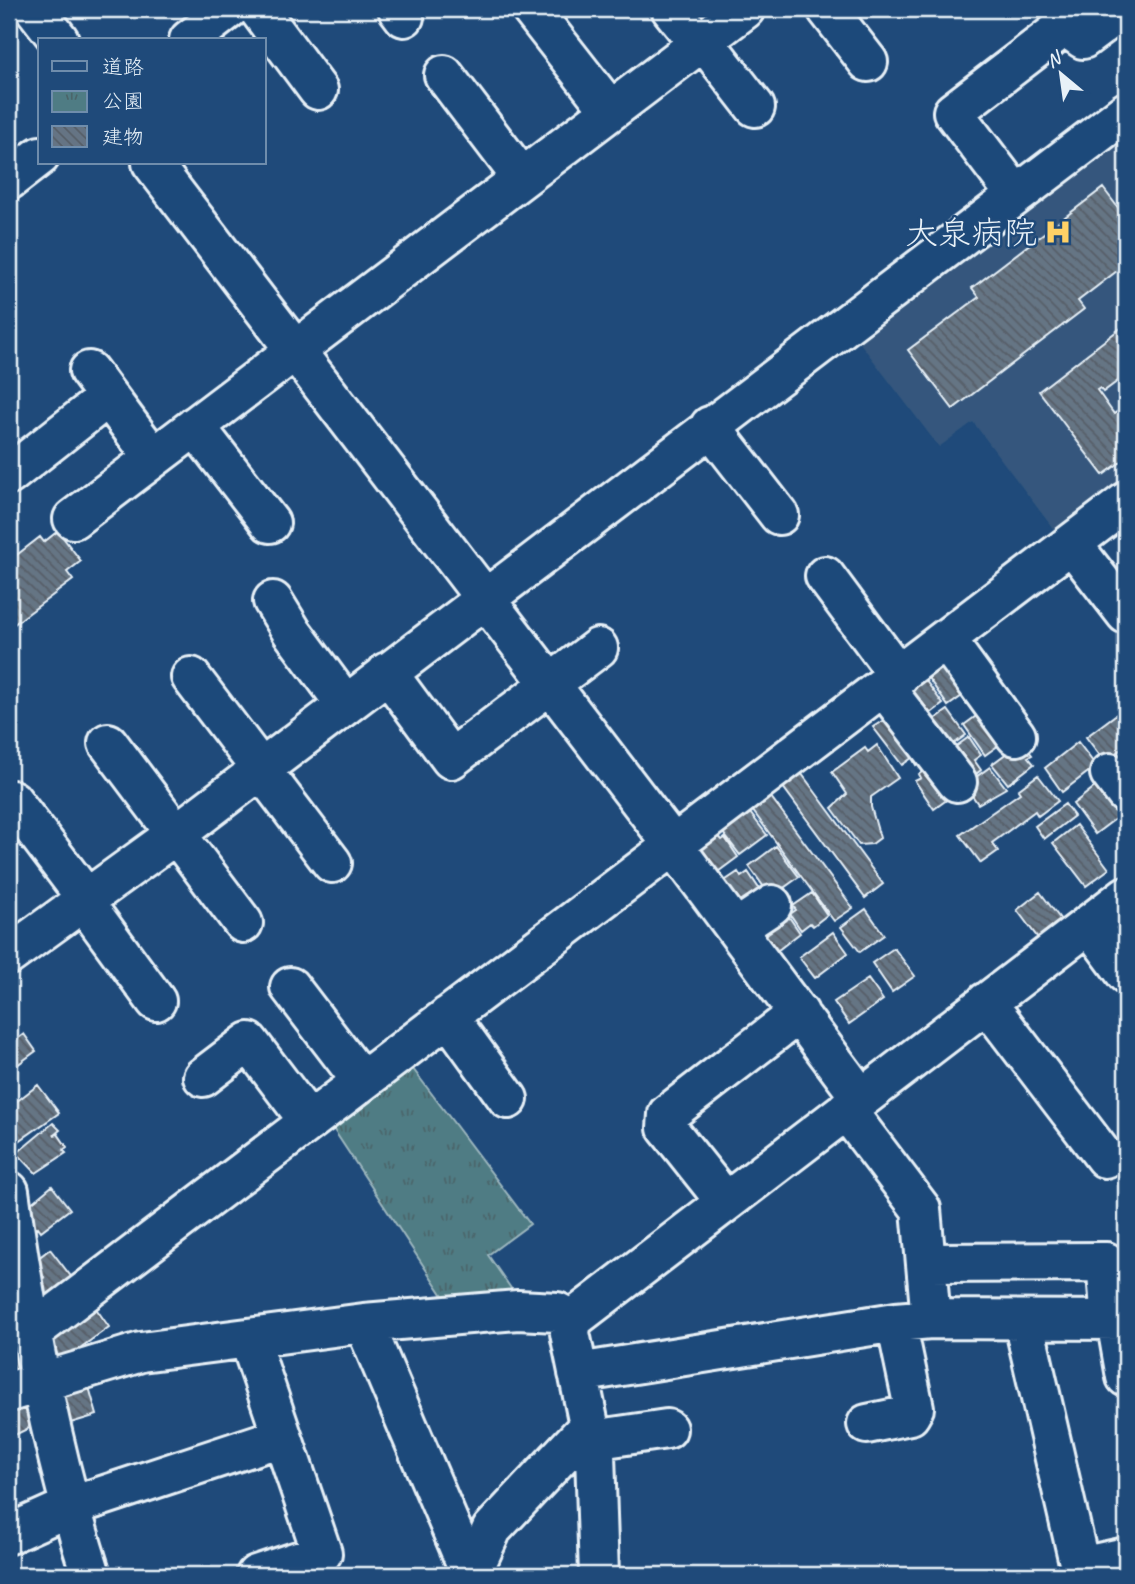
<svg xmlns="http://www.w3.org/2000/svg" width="1135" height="1584" viewBox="0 0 1135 1584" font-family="Caveat,'Klee One',sans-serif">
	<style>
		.built { fill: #34577d }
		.park { fill: url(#park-tufts); stroke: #9cb6be; stroke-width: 2 }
		.building { fill: url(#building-back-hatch); stroke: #e8f1f8; stroke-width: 2 }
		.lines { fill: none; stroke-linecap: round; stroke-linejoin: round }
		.minor-casing { stroke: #e8f1f8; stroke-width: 44 }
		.minor { stroke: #1f4a7a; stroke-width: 38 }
		.labels { text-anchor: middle; stroke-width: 5; stroke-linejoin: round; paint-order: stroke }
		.poi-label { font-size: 33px; fill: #e8f1f8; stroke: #1f4a7a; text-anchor: end }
	</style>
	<defs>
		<pattern id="park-tufts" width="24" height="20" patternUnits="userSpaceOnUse" patternTransform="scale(1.75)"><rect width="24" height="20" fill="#4f7c84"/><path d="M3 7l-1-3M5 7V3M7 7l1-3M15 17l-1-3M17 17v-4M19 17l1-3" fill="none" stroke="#4b656a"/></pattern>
		<pattern id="building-back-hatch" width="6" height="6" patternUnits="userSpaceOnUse" patternTransform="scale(1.75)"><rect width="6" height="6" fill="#657484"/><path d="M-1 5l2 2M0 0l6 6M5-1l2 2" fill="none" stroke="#565e67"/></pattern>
	</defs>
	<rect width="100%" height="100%" fill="#1f4a7a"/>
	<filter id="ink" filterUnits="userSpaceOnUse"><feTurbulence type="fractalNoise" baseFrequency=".0143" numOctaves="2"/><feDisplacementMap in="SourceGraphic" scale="14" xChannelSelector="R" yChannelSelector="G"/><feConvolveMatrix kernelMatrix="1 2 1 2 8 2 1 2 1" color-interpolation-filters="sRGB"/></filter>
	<g filter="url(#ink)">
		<path class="built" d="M1126,129V489L1061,539L973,422L939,447L854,335Z"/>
		<path class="park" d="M410,1065L530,1224L488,1255L519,1300H446L330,1124Z"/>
		<path class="building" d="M1103,188L1126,218V264L1078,301L1084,309L953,409L908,350L979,297L972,288Z
			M1126,324V375L1103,392L1100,388L1097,390L1114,414L1126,405V458L1103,475L1039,391Z
			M58,531L81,561L67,572L73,580L9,628V561L40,537L44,542Z
			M944,658L957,675L950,679L962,696L948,706L924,672Z
			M923,677L943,704L919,722L899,695Z
			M1126,707V745L1105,762L1086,737Z
			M948,710L966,735L948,748L925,726Z
			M983,711L999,745L985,755L964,725Z
			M887,718L928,757L916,765L912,758L902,765L873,727Z
			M969,737L981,755L974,760L981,770L967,781L947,753Z
			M1022,742L1032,755L1028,757L1034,764L1008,784L992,764Z
			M1078,742L1096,766L1062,792L1045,768Z
			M877,745L898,778L871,797V807L880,838L872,844L859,845L832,808L847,794L832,772L865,748L868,752Z
			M932,766L948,799L934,809L915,781L921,778L919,774Z
			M990,767L1006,788L978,804L965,785Z
			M799,770L883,884L865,898L780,783Z
			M1038,775L1058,801L1038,816L1035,811L992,843L998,851L981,863L960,835L1020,793L1018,790Z
			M1100,783L1123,813L1095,834L1073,804Z
			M768,793L853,908L834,921L750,807Z
			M1065,804L1074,816L1044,839L1035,826Z
			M747,809L767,835L740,855L720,829Z
			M1076,825L1109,869L1086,886L1053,843Z
			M717,834L722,840L725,838L738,857L711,877L695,851Z
			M776,846L799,877L771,897L749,866Z
			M738,872L741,877L748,872L762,893L738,910L720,884Z
			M1040,892L1061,920L1038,938L1017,910Z
			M812,893L827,915L813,926L810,923L801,930L790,914L796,910L793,906Z
			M866,909L884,935L860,952L841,927Z
			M785,911L800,933L773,954L762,938L767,934L763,927Z
			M833,932L848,953L815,978L799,957Z
			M894,948L915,976L892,992L872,963Z
			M868,979L883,1000L849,1024L834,1002Z
			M24,1034L36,1051L9,1071V1045Z
			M38,1085L59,1113L19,1141L9,1127L14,1124L9,1116L10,1111L14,1107L12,1105Z
			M53,1123L60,1130L54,1135L58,1134L67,1147L63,1150L66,1153L36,1173L17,1153Z
			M52,1186L70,1209L41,1231L38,1227L31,1232L24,1209Z
			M50,1249L73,1279L48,1300L35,1284L44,1277L32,1263Z
			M95,1307L109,1327L62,1361L48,1340Z
			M9,1313L26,1369L15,1371L9,1349Z
			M87,1380L97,1415L64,1425L54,1390Z
			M24,1402L37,1424L15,1435L9,1422V1407Z"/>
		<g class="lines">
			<g class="minor-casing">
				<path id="minor" d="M35,9L59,40
					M258,9L318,90
					M398,9L404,17
					M531,9L610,110
					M671,9L699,44
					M827,9L868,62
					M189,40L229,9
					M703,40L755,107
					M444,75L522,178
					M152,163L674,846L861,1098
					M9,180L40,156
					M1016,195L953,112L1065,26L1083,39L1123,9
					M89,371L153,457
					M195,426L270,523
					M710,426L779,515
					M9,475L108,397
					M73,519L745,9
					M1072,544L1126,614
					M825,576L899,676
					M273,601L292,632L346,705
					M946,640L1016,736
					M387,672L451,759L598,648
					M191,677L332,863
					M884,687L957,782
					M108,743L243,923
					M1110,773L1126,794
					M12,800L86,898
					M83,901L156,1001
					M1089,924L1126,974
					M736,929L772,905
					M9,955L176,834L1126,112
					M290,987L361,1080
					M986,1002L1105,1158
					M448,1016L508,1099
					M203,1077L249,1042L308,1120
					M846,1110L921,1209L931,1319
					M9,1191C27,1321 51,1450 91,1575
					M725,1201L667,1128L668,1114L799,1013
					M928,1263L1106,1262L1111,1320
					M1023,1320L1080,1567L1126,1557
					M1116,1320L1126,1377
					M364,1323L471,1575
					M32,1332L1126,502
					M249,1339L322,1553L256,1575
					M578,1373L896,1322L931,1319L1126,1320
					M9,1392L141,1352L364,1323L518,1310L557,1312L572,1320
					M867,1424L910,1415L914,1408L896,1322
					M592,1440L667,1429
					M9,1534L69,1507L281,1437
					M471,1575L492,1529L588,1427
					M599,1575L595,1454L570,1333L572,1320L1126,896"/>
			</g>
			<use href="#minor" class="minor"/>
		</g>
	</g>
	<defs>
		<g id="hospital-bare" transform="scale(2.1)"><path d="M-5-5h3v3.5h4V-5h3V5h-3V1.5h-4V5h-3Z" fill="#ffd166" stroke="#1f4a7a" stroke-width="2.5" paint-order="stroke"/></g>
	</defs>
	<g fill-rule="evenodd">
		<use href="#hospital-bare" x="1058" y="232"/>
	</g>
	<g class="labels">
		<g class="poi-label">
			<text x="1037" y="244">大泉病院</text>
		</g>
	</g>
	<rect width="1135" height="1584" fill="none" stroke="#1f4a7a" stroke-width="35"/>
	<rect x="18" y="18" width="1100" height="1549" fill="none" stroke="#e8f1f8" stroke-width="2.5" filter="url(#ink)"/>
	<rect x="38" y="38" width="228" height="126" fill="#1f4a7a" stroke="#6f8dac" stroke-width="2"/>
	<rect x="52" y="61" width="35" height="10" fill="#1f4a7a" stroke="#6f8dac" stroke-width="2"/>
	<text x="102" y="74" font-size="21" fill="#e8f1f8">道路</text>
	<rect x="52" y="91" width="35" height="21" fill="url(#park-tufts)" stroke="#6f8dac" stroke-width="2"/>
	<text x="102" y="108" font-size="21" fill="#e8f1f8">公園</text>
	<rect x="52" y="126" width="35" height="21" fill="url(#building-back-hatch)" stroke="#6f8dac" stroke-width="2"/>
	<text x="102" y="144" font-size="21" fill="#e8f1f8">建物</text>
	<g transform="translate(1061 74) rotate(331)" stroke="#1f4a7a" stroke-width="5" paint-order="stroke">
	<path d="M0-5L12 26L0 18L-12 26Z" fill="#e8f1f8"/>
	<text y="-10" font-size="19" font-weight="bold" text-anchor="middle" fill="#e8f1f8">N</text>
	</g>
</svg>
